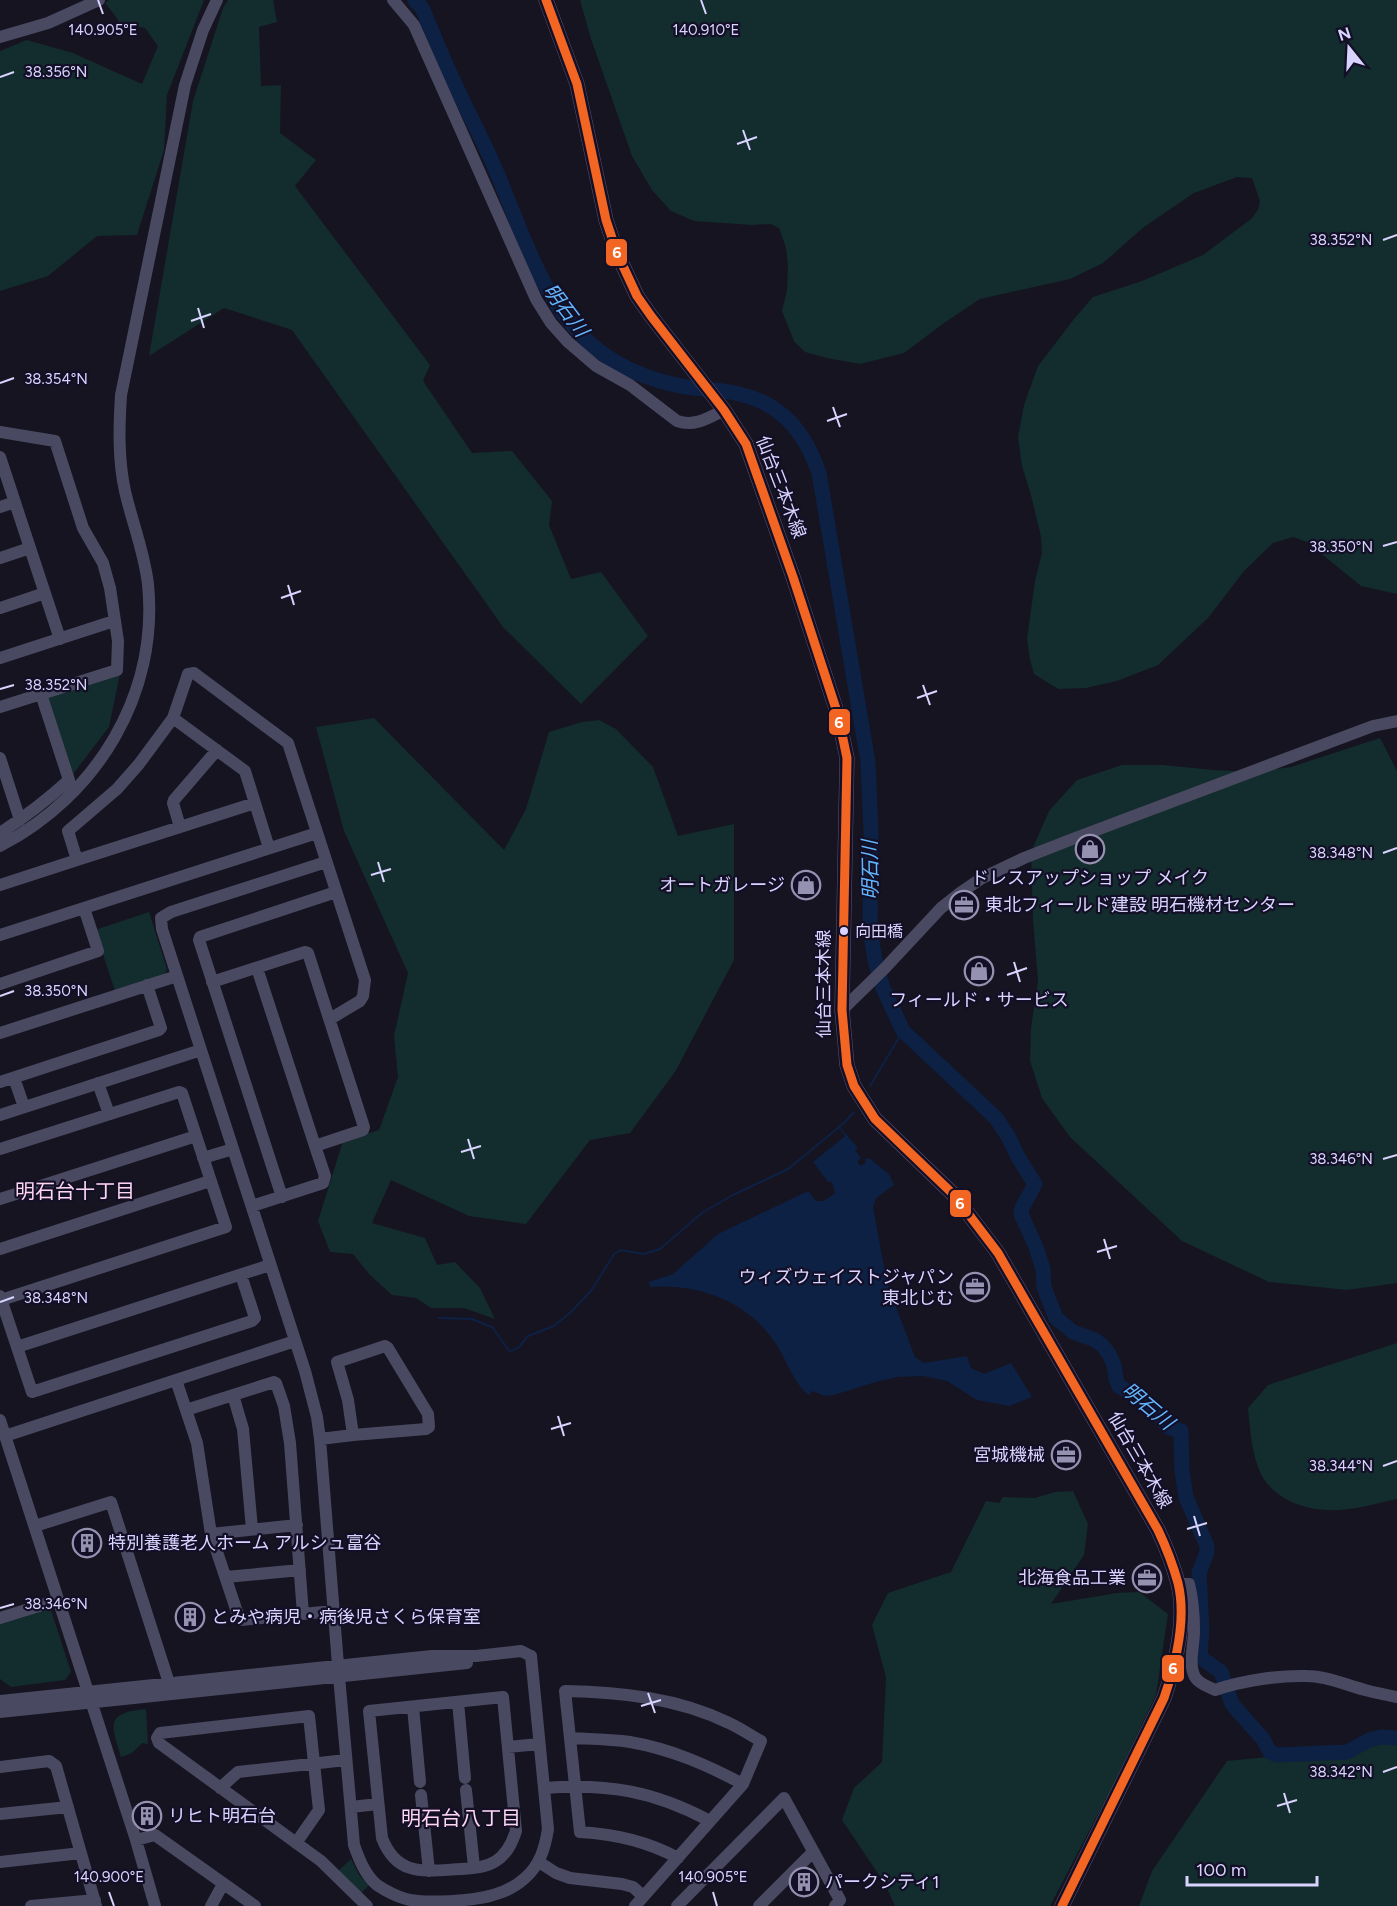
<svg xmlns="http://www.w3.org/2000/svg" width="1397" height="1906" viewBox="0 0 1397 1906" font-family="Figtree,'Noto Sans JP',sans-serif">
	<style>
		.green { fill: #132c2d }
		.water { fill: #0d2144 }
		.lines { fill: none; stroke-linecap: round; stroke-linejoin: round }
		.stream { stroke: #0d2144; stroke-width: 2 }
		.river { stroke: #0d2144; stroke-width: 15 }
		.minor { stroke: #4a4962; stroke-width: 12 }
		.major { stroke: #5e5373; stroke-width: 15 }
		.bus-1-casing { stroke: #130f26; stroke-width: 14 }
		.bus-1 { stroke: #f26522; stroke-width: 9 }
		.ticks { fill: none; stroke: #d9d4ff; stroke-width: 2 }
		.bus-dot { fill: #d9d4ff; stroke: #130f26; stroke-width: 2 }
		.labels { text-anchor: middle; stroke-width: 4.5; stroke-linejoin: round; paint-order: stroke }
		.bus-label { font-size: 16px; fill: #d9d4ff; stroke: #130f26; text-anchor: start }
		.street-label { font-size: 18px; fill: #d9d4ff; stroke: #130f26 }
		.poi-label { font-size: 18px; fill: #d9d4ff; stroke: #130f26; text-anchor: start }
		.water-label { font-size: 20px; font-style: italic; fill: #62b6ff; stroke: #130f26 }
		.neighbourhood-label { font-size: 20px; fill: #ffd6f0; stroke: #130f26 }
		.ticks-label { font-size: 15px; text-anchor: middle; fill: #d9d4ff; stroke: #130f26; stroke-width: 4.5; stroke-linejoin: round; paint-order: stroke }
		.line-badge { stroke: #130f26; stroke-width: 2 }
		.badge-label { font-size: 16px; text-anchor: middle; font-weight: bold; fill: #fff }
	</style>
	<rect width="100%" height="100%" fill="#161421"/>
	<path class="green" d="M109,0H204L167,95L164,150L137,235L97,236L48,276L0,291V51L27,40L73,53L142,84L158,46L145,28L126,24L122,34L117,18L105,3Z
		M228,0H273L277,22L259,27L261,86L281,85L280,133L316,160L295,186L430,365L423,381L472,453L512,451L552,501L549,525L571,579L601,572L648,636L581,704L503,627L292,330L224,308L149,356L193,101L223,8Z
		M580,0H1397V594L1361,586L1307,542L1293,537L1273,543L1244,571L1208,618L1158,665L1117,681L1086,688L1058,689L1034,674L1030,660L1027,639L1035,581L1042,553L1041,537L1031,495L1022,466L1018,437L1024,405L1038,366L1074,319L1093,297L1142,281L1203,255L1251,219L1258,210L1260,201L1252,178L1237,177L1194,193L1144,227L1103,263L1070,279L980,299L944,323L904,353L860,364L827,358L805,352L794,341L782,311L787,290L788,266L786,248L779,228L771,224L752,225L694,221L671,211L652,190L632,156L591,39Z
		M120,674L109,727L73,774L46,702L50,695Z
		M374,718L504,850L526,809L549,732L582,722L599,720L616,729L653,767L678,836L734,824V960L675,1072L630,1133L590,1140L526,1224L469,1216L391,1180L372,1223L425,1238L437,1265L455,1262L480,1288L495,1319L464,1308H431L416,1298L392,1295L370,1275L353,1254L330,1252L318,1221L343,1141L379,1130L398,1077L394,1036L408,973L344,831L316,727Z
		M1380,738L1397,771V1283L1347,1290L1269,1282L1182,1241L1070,1137L1042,1098L1030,1061L1031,1028L1038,981L1033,920L1031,852L1049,811L1077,780L1122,765H1163L1213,770L1252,772L1291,767Z
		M149,912L167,969L164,975L115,991L95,930Z
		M1397,1343V1499C1378,1503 1357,1509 1338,1510C1306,1512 1269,1499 1258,1467C1251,1448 1250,1427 1248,1408L1268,1385Z
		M1073,1491L1088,1524L1084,1555L1051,1604L1117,1593L1139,1592L1168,1614L1156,1695L1110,1791L1050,1906H895L885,1884L842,1820L854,1788L882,1762L886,1677L872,1625L888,1593L951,1572L986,1501L999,1503L1003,1497L1035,1498L1055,1492Z
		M50,1607L71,1672L65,1680L11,1687L0,1679V1623Z
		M146,1709L148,1744L142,1743L132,1753L121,1757C111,1724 105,1713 146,1709Z
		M1397,1738V1906H1139L1152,1871L1227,1761L1268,1757L1345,1756Z
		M351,1859L359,1875L369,1885L360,1894L338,1871Z"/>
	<path class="water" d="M840,1127L858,1148L855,1150L861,1158L857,1162L861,1166L866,1162L865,1159L869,1158L889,1174L894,1185L876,1198L873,1207L887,1283L915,1357L924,1363L967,1356L971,1368L984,1374L1011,1363L1032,1397L1009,1406L977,1400L947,1381L923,1376L898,1377L879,1381L834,1395L825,1396L812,1391L809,1395C793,1383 787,1360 776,1344C749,1302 699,1283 650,1287L649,1282L673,1274L718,1234L808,1191L816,1201H824L835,1193L832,1182H828L813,1162L845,1136L839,1128Z"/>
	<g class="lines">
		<path class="stream" d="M870,1086L903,1031
			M439,1318L472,1319L492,1327L510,1352L519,1347L528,1336L554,1326L571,1312L591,1291L614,1254L621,1250L644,1254L660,1249L703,1212L733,1195L788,1169L844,1123L854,1112"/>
		<path class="river" d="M415,0L422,8C433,33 443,59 455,84C467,111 482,138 494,166C522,230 541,305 598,350C624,371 661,384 694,388C709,390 724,390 739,394C783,404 805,433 819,473L868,762L871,831L870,930L875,960L883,988L903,1031L996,1118L1008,1136L1018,1157L1035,1184L1022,1208L1021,1214L1036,1247L1043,1269L1044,1287L1056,1318L1073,1332L1095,1340L1103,1346L1109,1354L1114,1365L1116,1379L1119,1386L1152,1406L1168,1427L1181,1431L1182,1471L1186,1497L1207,1546V1552L1199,1573L1202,1630L1200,1657L1221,1672L1232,1704L1263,1739L1270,1752L1277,1755L1347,1752L1369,1740L1381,1737L1397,1738"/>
		<path class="minor" d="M393,0L414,25L536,299L551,323L568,342L596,366L630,385L677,421C695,427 708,418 724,410
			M0,37L48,23L99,0
			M0,432L55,441L83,528L103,563L110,588L118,641L117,670L0,707
			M0,457L60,639
			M0,507L15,502
			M0,558L30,548
			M0,608L45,593
			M0,658L114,621
			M173,718L245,771L269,848
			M0,758L20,820
			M180,827L173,803L174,800L217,750
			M0,833C25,817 47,800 69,780L41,694
			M0,846C97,796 159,694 148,584C144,551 132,522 125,491C118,459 119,427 121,395L185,85L203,30L217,0
			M77,860L255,803
			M0,885L77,860L68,831L117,789L139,764L173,718L188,674L194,673L288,743L365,980L363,996L360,1001L330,1019
			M84,908L317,833
			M0,935L84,908L98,951L0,984
			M257,968L315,1146
			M212,982L305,952L308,953L364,1127L363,1130L315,1146L325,1176L323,1183L252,1206
			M842,1010L885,968L941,908L960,893L982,878L1024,858L1070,840L1373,726L1397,721
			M0,1033L177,976
			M201,1050L305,1371L317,1417L320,1439L338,1665
			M14,1078L24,1107
			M0,1082L159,1030L161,1028L147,985
			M98,1083L109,1114
			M0,1115L201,1050L162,929L161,918L171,912L326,862
			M0,1149L179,1092L182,1093L226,1227L1,1300
			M203,1158L233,1149
			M282,1197L199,940L200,937L336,892
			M0,1199L196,1136
			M0,1249L210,1181
			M0,1296L32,1392L252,1321L255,1318L241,1275
			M17,1347L270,1265
			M176,1380L197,1443L211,1534L239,1618L241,1620L333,1611
			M233,1395L243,1429L252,1529
			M186,1410L274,1382L276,1383L284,1406L290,1443L303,1614
			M0,1420L136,1840L155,1906
			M5,1436L295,1341
			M320,1439L353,1435L426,1429L429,1427L428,1414L388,1348L385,1346L337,1362L348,1400L353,1435
			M35,1526L111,1502L169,1683
			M211,1534L297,1525
			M226,1577L300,1570
			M1178,1584H1189C1193,1600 1194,1615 1194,1631C1194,1646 1188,1664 1195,1677C1199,1684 1209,1687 1215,1690C1241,1681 1279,1675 1307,1676C1327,1676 1346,1685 1365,1690C1376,1693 1386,1695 1397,1697
			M0,1618L58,1600
			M339,1676L354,1845C359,1859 365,1875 377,1885C386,1891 395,1896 406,1899C425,1904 474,1901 493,1895C505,1892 516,1886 525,1878C540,1865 545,1848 548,1829L531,1656
			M503,1697L516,1831C512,1843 507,1854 496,1861C485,1868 472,1868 460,1869C425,1871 397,1877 382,1838L369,1711Z
			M0,1701L432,1656H476L521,1651L531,1656
			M458,1702L465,1778
			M413,1707L420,1782
			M0,1712L467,1663
			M570,1738C590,1739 610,1739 630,1742C671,1749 707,1765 743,1784
			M508,1747L539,1744
			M0,1767L49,1761L56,1766L96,1906
			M220,1788L238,1772L346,1760
			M544,1788C607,1783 654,1791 710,1821
			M466,1790L474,1867
			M421,1795L429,1871
			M351,1807L378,1804
			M0,1814L68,1807
			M136,1840L155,1835L255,1906
			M296,1843L319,1810L309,1716L160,1733L157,1738L159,1743L321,1861L367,1906
			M0,1862L81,1853
			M539,1862L556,1873L570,1878L622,1884L633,1887L643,1896
			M31,1906L95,1900
			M211,1906L223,1884
			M635,1906L743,1784L761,1741C750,1735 740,1728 729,1723C678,1698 620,1692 565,1691L580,1832C615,1834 647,1841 678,1858
			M677,1906L784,1798L840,1900L835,1906
			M759,1906L813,1852"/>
		<path class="major" d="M546,0L577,84L606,220L617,253L637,296L651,316L724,410L746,444L793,577L838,715L847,758L842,1010L847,1065L854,1086L875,1119L954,1195L998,1253L1158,1530C1166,1547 1173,1565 1178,1583C1187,1620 1176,1663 1164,1698L1062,1906"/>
		<g class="bus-1-casing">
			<path id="bus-1" d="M546,0L577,84L606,220L617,253L637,296L651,316L724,410L746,444L793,577L838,715L847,758L842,1010L847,1065L854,1086L875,1119L954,1195L998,1253L1158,1530C1166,1547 1173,1565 1178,1583C1187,1620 1176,1663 1164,1698L1062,1906"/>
		</g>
		<use href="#bus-1" class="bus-1"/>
	</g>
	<path class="ticks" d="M98,0L103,14M701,0L706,14M0,77L14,72M743,130L750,150M737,144L757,137M1383,240L1397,235M198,308L204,328M191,321L211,314M0,383L14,378M833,407L840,427M827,421L847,414M1383,546L1397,542M288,585L294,605M281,598L301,591M923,685L930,705M0,689L14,685M917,698L937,691M1383,853L1397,848M378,862L384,882M371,875L391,869M1014,962L1020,982M1007,975L1027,968M0,996L14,991M468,1139L474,1159M461,1152L481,1146M1383,1159L1397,1155M1104,1239L1110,1259M1097,1252L1117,1246M0,1302L14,1297M558,1416L564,1436M551,1429L571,1423M1383,1466L1397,1461M1194,1516L1200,1536M1187,1529L1207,1523M0,1608L14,1604M648,1693L655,1713M641,1706L661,1700M1383,1772L1397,1767M1284,1793L1290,1813M1277,1806L1297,1800M109,1892L114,1906M713,1892L717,1906"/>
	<defs>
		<g id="shop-ring" transform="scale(1.5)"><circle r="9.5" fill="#130f26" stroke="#9591b1" stroke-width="1.5"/><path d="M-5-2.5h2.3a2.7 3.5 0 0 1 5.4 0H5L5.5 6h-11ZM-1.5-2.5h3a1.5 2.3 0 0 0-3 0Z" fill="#9591b1"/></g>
		<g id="office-ring" transform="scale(1.5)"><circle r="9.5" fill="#130f26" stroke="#9591b1" stroke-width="1.5"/><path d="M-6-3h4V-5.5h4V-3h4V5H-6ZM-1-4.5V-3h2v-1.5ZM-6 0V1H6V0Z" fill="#9591b1"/></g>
		<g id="building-ring" transform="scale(1.5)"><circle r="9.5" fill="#130f26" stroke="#9591b1" stroke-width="1.5"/><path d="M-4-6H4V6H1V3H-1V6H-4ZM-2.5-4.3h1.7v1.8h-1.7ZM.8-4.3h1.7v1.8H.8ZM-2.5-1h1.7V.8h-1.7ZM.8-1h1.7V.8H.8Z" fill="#9591b1"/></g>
	</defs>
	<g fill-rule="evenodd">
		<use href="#shop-ring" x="1090" y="849"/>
		<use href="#shop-ring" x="806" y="885"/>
		<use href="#office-ring" x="964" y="905"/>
		<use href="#shop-ring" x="979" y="971"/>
		<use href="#office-ring" x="975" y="1287"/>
		<use href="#office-ring" x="1066" y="1455"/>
		<use href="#building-ring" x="87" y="1543"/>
		<use href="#office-ring" x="1147" y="1578"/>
		<use href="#building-ring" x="190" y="1617"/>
		<use href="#building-ring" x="147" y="1816"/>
		<use href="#building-ring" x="804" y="1882"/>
	</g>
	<circle class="bus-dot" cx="844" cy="931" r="5"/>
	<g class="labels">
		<g class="bus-label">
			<text x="855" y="937">向田橋</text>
		</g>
		<g class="street-label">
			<text transform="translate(781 487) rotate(69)" y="6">仙台三本木線</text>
			<text transform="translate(824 984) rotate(-90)" y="6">仙台三本木線</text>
			<text transform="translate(1140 1460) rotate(60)" y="6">仙台三本木線</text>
		</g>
		<g class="poi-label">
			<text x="1090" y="884" text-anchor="middle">ドレスアップショップ メイク</text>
			<text x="785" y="891" text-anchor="end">オートガレージ</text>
			<text x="985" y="911">東北フィールド建設 明石機材センター</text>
			<text x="979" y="1006" text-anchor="middle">フィールド・サービス</text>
			<text x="954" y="1283" text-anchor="end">ウィズウェイストジャパン<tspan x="954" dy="21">東北じむ</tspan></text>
			<text x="1045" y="1461" text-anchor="end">宮城機械</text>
			<text x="108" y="1549">特別養護老人ホーム アルシュ富谷</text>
			<text x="1126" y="1584" text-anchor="end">北海食品工業</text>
			<text x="211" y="1623">とみや病児・病後児さくら保育室</text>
			<text x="168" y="1822">リヒト明石台</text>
			<text x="825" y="1888">パークシティ1</text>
		</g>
		<g class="water-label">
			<text transform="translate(566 310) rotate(53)" y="7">明石川</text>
			<text transform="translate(870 870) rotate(-91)" y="7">明石川</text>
			<text transform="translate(1148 1406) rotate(40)" y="7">明石川</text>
		</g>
		<g class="neighbourhood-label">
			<text x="75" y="1198">明石台十丁目</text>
			<text x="461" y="1825">明石台八丁目</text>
		</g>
	</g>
	<g class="ticks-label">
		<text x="103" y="35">140.905°E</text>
		<text x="706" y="35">140.910°E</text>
		<text x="56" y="77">38.356°N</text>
		<text x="1341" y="245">38.352°N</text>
		<text x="56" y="384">38.354°N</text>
		<text x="1341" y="552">38.350°N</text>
		<text x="56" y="690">38.352°N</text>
		<text x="1341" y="858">38.348°N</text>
		<text x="56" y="996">38.350°N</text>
		<text x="1341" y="1164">38.346°N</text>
		<text x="56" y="1303">38.348°N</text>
		<text x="1341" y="1471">38.344°N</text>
		<text x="56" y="1609">38.346°N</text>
		<text x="1341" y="1777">38.342°N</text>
		<text x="109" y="1882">140.900°E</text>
		<text x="713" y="1882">140.905°E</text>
	</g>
	<g class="line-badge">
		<rect x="605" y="238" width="23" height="29" rx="6" fill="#f26522"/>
		<rect x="828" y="708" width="23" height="28" rx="6" fill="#f26522"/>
		<rect x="949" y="1189" width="23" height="29" rx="6" fill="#f26522"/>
		<rect x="1161" y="1654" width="24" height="29" rx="6" fill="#f26522"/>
	</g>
	<g class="badge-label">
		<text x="617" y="258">6</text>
		<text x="839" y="728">6</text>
		<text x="960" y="1209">6</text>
		<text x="1173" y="1674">6</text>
	</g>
	<g transform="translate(1349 48) rotate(342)" stroke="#130f26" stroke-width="4.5" paint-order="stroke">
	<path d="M0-4.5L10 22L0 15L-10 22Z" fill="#d9d4ff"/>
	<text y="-9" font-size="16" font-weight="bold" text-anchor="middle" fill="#d9d4ff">N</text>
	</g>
	<path d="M1187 1876v9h130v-9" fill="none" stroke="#d9d4ff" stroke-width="3"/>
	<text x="1196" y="1876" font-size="18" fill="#d9d4ff" stroke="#130f26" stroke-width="4.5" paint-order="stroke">100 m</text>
</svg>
